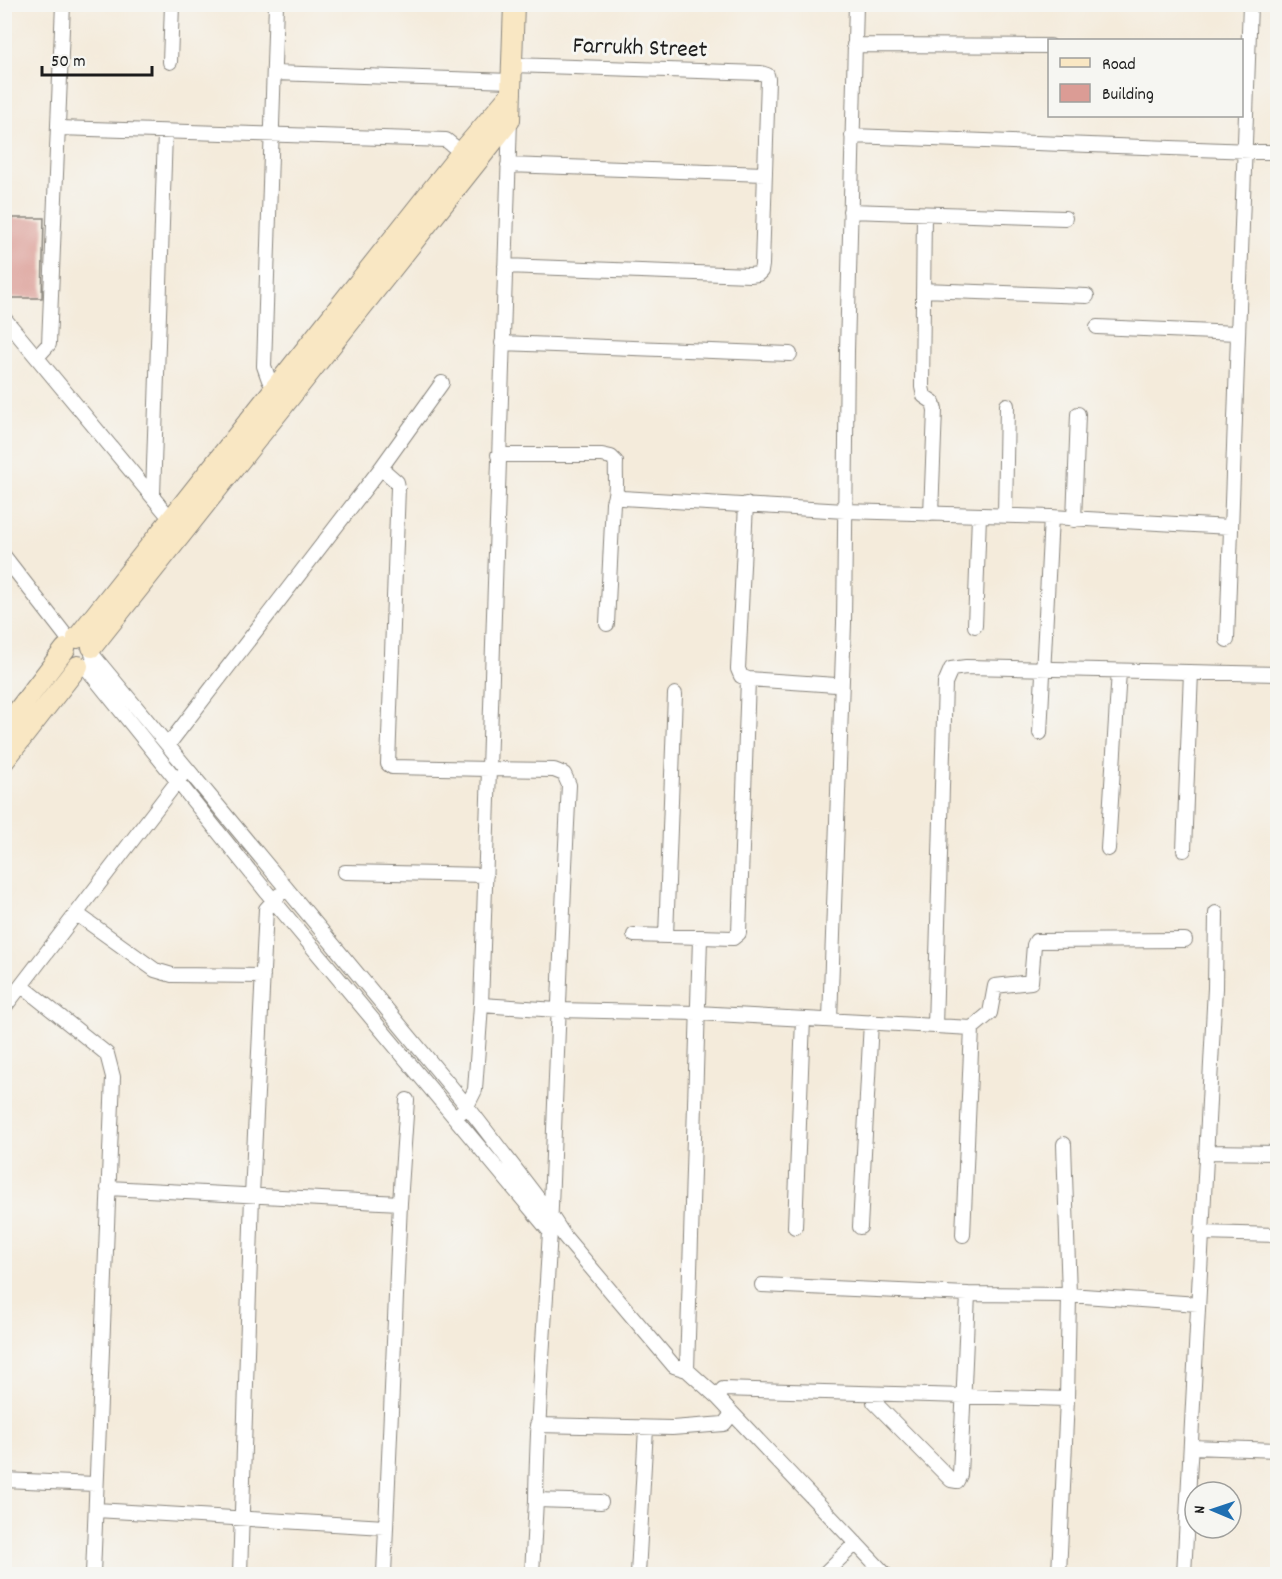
<svg xmlns="http://www.w3.org/2000/svg" width="1282" height="1579" viewBox="0 0 1282 1579" font-family="Dekko,sans-serif">
	<style>
		.building { fill: #db9c95 }
		.lines { fill: none; stroke-linecap: round; stroke-linejoin: round }
		.street-casing { stroke: #88847c; stroke-width: 16 }
		.secondary-casing { stroke: #88847c; stroke-width: 22 }
		.street { stroke: #fff; stroke-width: 14 }
		.secondary { stroke: #f9e7c3; stroke-width: 20 }
		.labels { text-anchor: middle; stroke-width: 6; stroke-linejoin: round; paint-order: stroke }
		.street-label { font-size: 24px; fill: #1c1c1c; stroke: #f6f6f2 }
	</style>
	<rect width="100%" height="100%" fill="#f6f6f2"/>
	<filter id="ink" filterUnits="userSpaceOnUse"><feTurbulence type="fractalNoise" baseFrequency=".0167" numOctaves="2"/><feDisplacementMap in="SourceGraphic" scale="12" xChannelSelector="R" yChannelSelector="G"/><feConvolveMatrix kernelMatrix="1 2 1 2 8 2 1 2 1" color-interpolation-filters="sRGB"/></filter>
	<filter id="wash" filterUnits="userSpaceOnUse"><feTurbulence type="fractalNoise" baseFrequency=".008" numOctaves="4" result="noise"/><feDisplacementMap in="SourceGraphic" scale="24" xChannelSelector="R" yChannelSelector="G"/><feGaussianBlur stdDeviation="1.35" result="paint"/><feColorMatrix in="noise" values="0 0 0 0 0 0 0 0 0 0 0 0 0 0 0 0 0 1.4 0 .05"/><feComposite in="paint" operator="in"/></filter>
	<g filter="url(#wash)">
		<rect width="100%" height="100%" fill="#f4ebdb"/>
		<g id="blocks">
			<path class="building" d="M4,218H44L42,298H4Z"/>
		</g>
	</g>
	<g filter="url(#ink)">
		<use href="#blocks" fill-opacity="0" stroke="#88847c" stroke-width="1.5"/>
		<g class="lines">
			<g class="street-casing">
				<path id="street" d="M276,4L264,366L269,380L279,393
					M854,45L1050,46
					M170,62L172,4
					M274,73L511,81
					M58,128L446,140L467,157
					M852,136L1278,152
					M508,165L765,174
					M850,211L1065,218
					M924,214L922,387L924,396L933,402L935,410L931,514
					M505,266L750,275L758,274L761,271L762,265L768,79L767,75L761,73L512,65
					M923,290L1087,296
					M4,318L175,524
					M1097,327L1237,333
					M502,343L790,354
					M38,356L49,344L63,4
					M498,455H602L611,457L616,462C615,475 618,491 613,502L607,624
					M381,468L397,482L398,487L388,764L392,767L489,769L510,120
					M616,494L622,498L845,511L1051,517L1230,527
					M153,495L165,133
					M746,504L738,669L741,676L748,679L836,685
					M1005,516L1007,405
					M1074,520L1078,414
					M4,556L70,641
					M975,626L979,515
					M1227,640L1250,4
					M92,654L467,1106L550,1214L565,1237L674,1366L687,1370L717,1397L885,1574
					M84,665L273,900L551,1233
					M1040,733L1051,517
					M168,745L381,468L442,383
					M1108,849L1119,671
					M1184,850L1191,672
					M345,872L486,875
					M77,914L155,970L172,975L263,976
					M634,935L733,938L739,933L748,679
					M666,936L675,694
					M22,986L107,1054L113,1077L93,1574
					M481,1005L557,1010L697,1013L972,1028L963,1235
					M4,1008L183,774
					M830,1020L844,623L847,351L856,4
					M935,1026L945,683L951,669L966,667L1278,674
					M972,1028L990,1013L995,986L1031,982L1034,945L1036,941L1185,940
					M456,1117L467,1106L475,1090L481,1005L489,769L554,770L564,774L569,785C561,934 556,1083 550,1231C545,1321 537,1410 536,1500L601,1502
					M1206,1152L1278,1153
					M108,1188L400,1203
					M795,1227L803,1019
					M860,1227L871,1022
					M1201,1233L1278,1235
					M762,1285L968,1294L1069,1295L1198,1304
					M687,1370L700,938
					M875,1394L874,1402L951,1480L957,1481L960,1475L968,1294
					M717,1397L723,1389L1067,1399
					M537,1425L672,1428L724,1424L732,1414
					M1191,1447L1278,1450
					M4,1480L95,1484
					M96,1510L385,1527
					M240,1574L252,1195L266,909L279,895
					M384,1574L400,1203L407,1100
					M532,1574L536,1500
					M638,1574L646,1428
					M824,1574L856,1543
					M1059,1574L1067,1399L1069,1295L1064,1144
					M1184,1574L1215,988L1216,913"/>
			</g>
			<g class="secondary-casing">
				<path id="secondary" d="M77,638L461,153L511,94
					M92,647L510,120L514,4
					M4,729L65,649
					M4,761L78,666"/>
			</g>
			<use href="#street" class="street"/>
			<use href="#secondary" class="secondary"/>
		</g>
	</g>
	<g class="labels">
		<g class="street-label">
			<text transform="translate(640 46) rotate(2)" y="8">Farrukh Street</text>
		</g>
	</g>
	<rect width="1282" height="1579" fill="none" stroke="#f6f6f2" stroke-width="24"/>
	<rect x="1048" y="39" width="195" height="78" fill="#f6f6f2" stroke="#9f9f9c" stroke-width="1.5"/>
	<rect x="1060" y="58" width="30" height="9" fill="#f9e7c3" stroke="#9f9f9c" stroke-width="1.5"/>
	<text x="1102" y="69" font-size="18" fill="#1c1c1c">Road</text>
	<rect x="1060" y="84" width="30" height="18" fill="#db9c95" stroke="#9f9f9c" stroke-width="1.5"/>
	<text x="1102" y="99" font-size="18" fill="#1c1c1c">Building</text>
	<g transform="translate(1213 1510) rotate(272)"><circle r="28" fill="#f6f6f2" stroke="#9f9f9c" stroke-width="1.5"/>
	<path d="M0-4.5L10 22L0 15L-10 22Z" fill="#1f6fb2"/>
	<text y="-9" font-size="16" font-weight="bold" text-anchor="middle" fill="#1c1c1c">N</text>
	</g>
	<path d="M42 66v9h110v-9" fill="none" stroke="#1c1c1c" stroke-width="3"/>
	<text x="51" y="66" font-size="18" fill="#1c1c1c" stroke="#f6f6f2" stroke-width="4.5" paint-order="stroke">50 m</text>
</svg>
